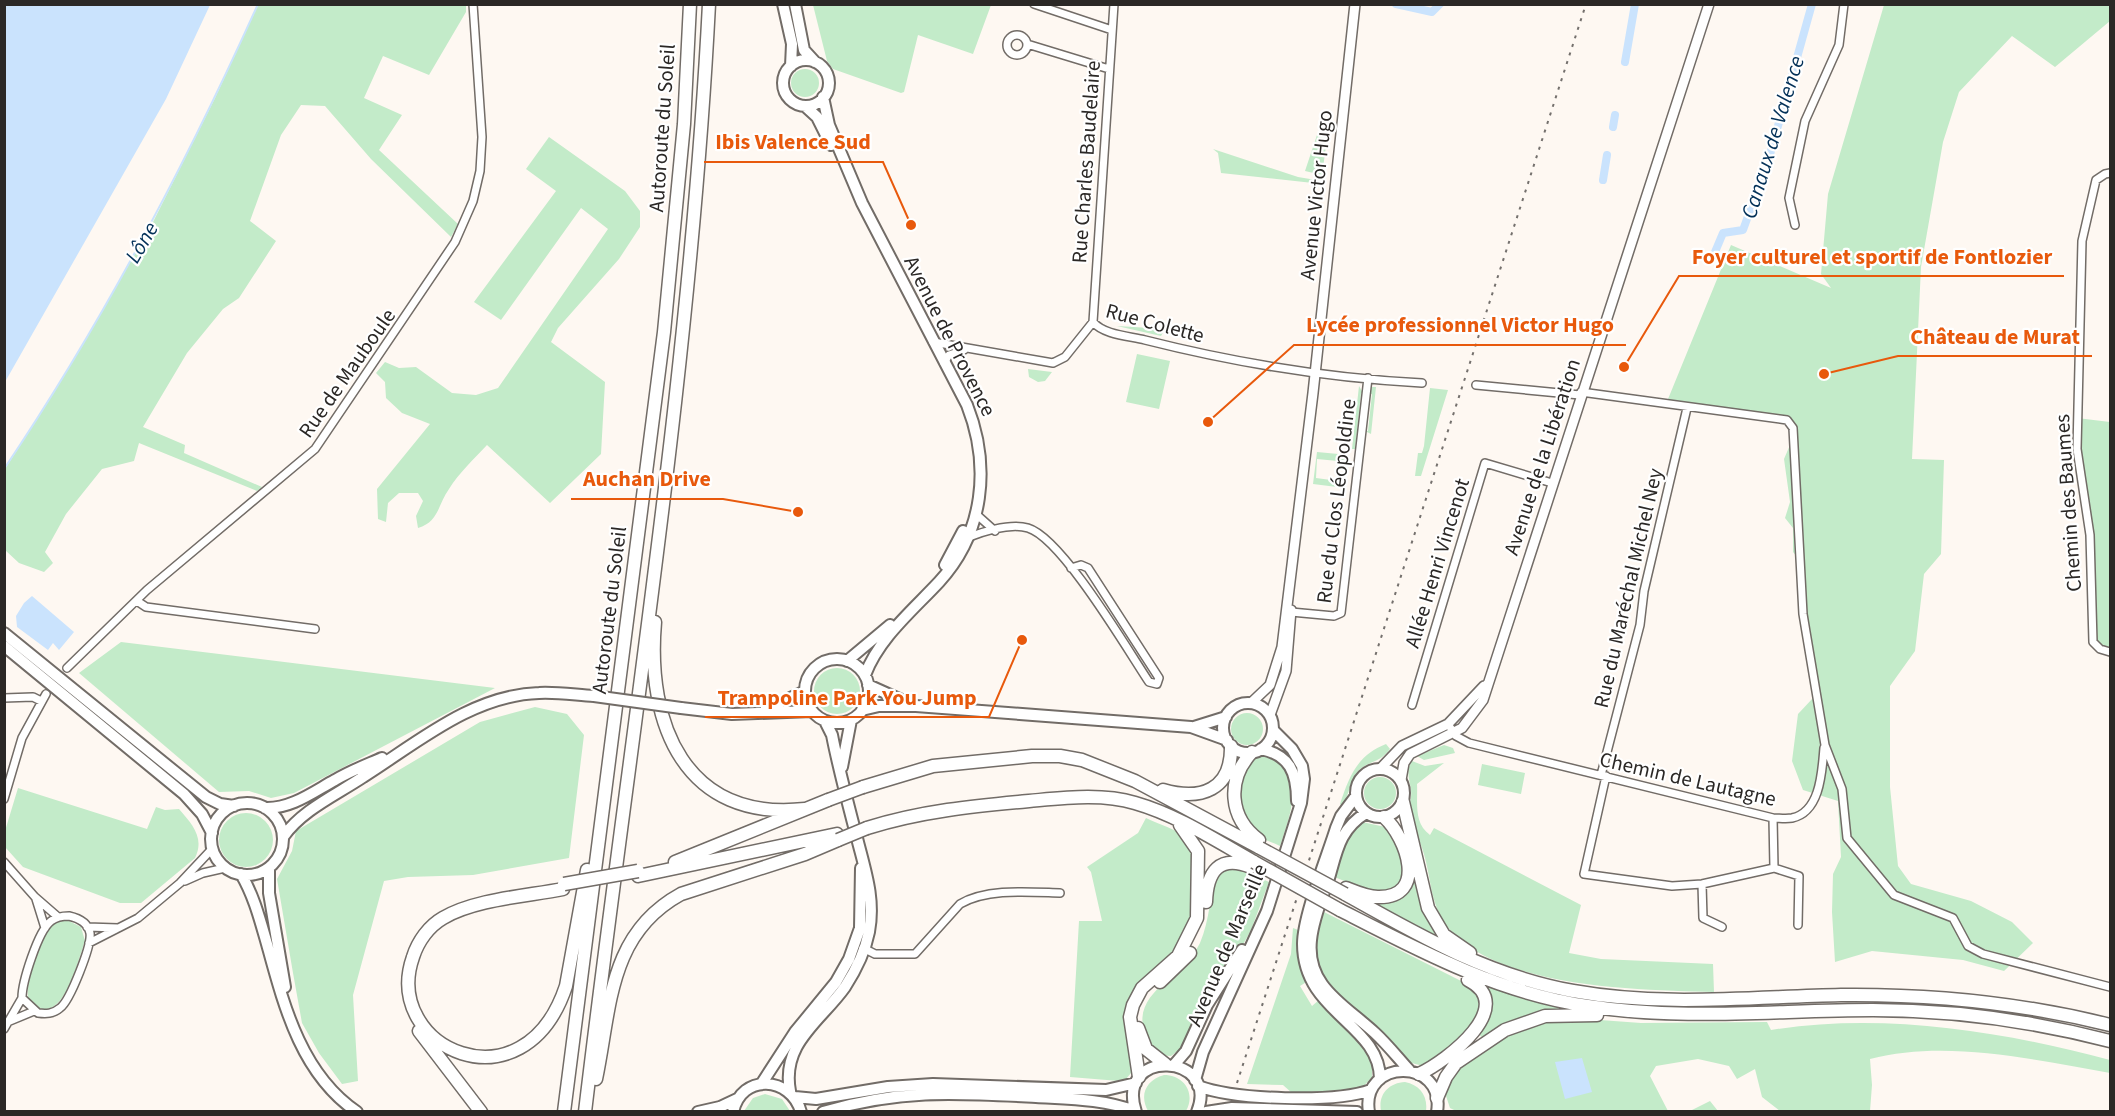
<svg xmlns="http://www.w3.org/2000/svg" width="2115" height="1116" viewBox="0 0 2115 1116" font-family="'Source Sans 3',sans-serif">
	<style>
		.green { fill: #c3ebc9 }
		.water { fill: #cae3fd }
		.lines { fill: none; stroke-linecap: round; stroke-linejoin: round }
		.stream { stroke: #cae3fd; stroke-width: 2 }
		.canal { stroke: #cae3fd; stroke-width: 8 }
		.street-casing { stroke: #726c67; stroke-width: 10 }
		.secondary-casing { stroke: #726c67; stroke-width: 12 }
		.primary-casing { stroke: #726c67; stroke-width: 14 }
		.highway-casing { stroke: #726c67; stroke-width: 15 }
		.street { stroke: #fff; stroke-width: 7 }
		.secondary { stroke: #fff; stroke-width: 9 }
		.primary { stroke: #fff; stroke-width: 10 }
		.highway { stroke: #fff; stroke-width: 12 }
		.rail { stroke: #74706d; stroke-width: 2; stroke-dasharray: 3 6; stroke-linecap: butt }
		.primary-bridge-casing { stroke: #726c67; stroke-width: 14; stroke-linecap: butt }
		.highway-bridge-casing { stroke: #726c67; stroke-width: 15; stroke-linecap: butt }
		.primary-bridge { stroke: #fff; stroke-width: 10 }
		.highway-bridge { stroke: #fff; stroke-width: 12 }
		.labels { text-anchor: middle; stroke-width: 4.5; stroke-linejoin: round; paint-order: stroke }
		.street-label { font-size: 21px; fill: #2b2826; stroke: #fff }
		.water-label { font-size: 22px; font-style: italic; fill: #033158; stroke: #fff }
		.leader { fill: none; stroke: #e8590c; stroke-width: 2 }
		.callout-dot { fill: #e8590c; stroke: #fff; stroke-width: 2 }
		.callout-label { font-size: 22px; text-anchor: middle; font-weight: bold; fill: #e8590c; stroke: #fff; stroke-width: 4.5; stroke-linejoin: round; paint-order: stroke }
	</style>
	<rect width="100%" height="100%" fill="#fef8f2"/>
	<path class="green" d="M258,5H466V12L429,75L383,56L364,98L402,115L379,150L458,224L451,237L371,159L325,106L301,105L281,135L250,221L276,241L239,298L223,309L187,353L143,427L185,445L184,453L262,487L257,491L139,443L134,461L102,469L66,514L45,552L53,563L44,572L19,563L5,550V469L76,356L151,226L215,98Z
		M813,5V4L991,5L973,54L918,35L904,92L901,93L833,69L827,61Z
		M1884,5H2110V21L2055,67L2012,36L1959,92L1943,142L1921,267L1912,459L1944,460L1941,554L1924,574L1915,651L1890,686V787L1898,866L1911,884L1971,901L2012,922L2033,943L2004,971L1963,960L1872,951L1835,962L1832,912L1833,874L1841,857L1838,801L1803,790L1792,761L1798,714L1813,698L1819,681L1813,662V648L1807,634L1806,593L1799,559L1793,552V528L1785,518L1790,502L1784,459L1793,438L1787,420L1666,404L1731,245L1831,288L1821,274L1828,194Z
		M791 83a14 14 0 1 1 28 0a14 14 0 1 1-28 0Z
		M1318,132H1328L1322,175L1305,171Z
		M549,137L625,191L640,211V227L619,259L558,328L551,342L605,382L601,454L550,503L487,445C474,459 459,473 449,489C438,504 439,522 418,528L416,516L423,501L418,493H399L388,503L386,522L378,519L377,489L430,424L402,413L386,398L385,382L376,373L385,362L399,368L416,367L452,393L476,395L498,388L608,229L581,208L501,320L474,302L556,191L526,169Z
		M1213,149L1298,177L1322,181V184L1221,173L1218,153Z
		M1117,326H1118L1165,329L1161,336Z
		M1137,354L1170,361L1159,409L1126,402Z
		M1028,369L1052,372L1045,381L1038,382L1029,377Z
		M1359,386L1363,393H1361L1355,449H1352Z
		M1372,387H1376L1371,434L1365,431H1368L1372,394H1369Z
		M1430,388L1448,390L1421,476H1415L1418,453H1422L1424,446Z
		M2077,418L2110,422V651L2093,642L2090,535L2077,449Z
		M1317,452L1349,455L1348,462L1317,459L1316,478L1346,482L1345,488L1313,484Z
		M121,642L495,688L294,793L271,798L249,791L219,792L79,673Z
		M814 691a23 23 0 1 1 46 0a23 23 0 1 1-46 0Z
		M535,707L567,714L584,735L569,858L473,875L408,877L384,881L353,995L358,1081L342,1084L319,1053L302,1023L293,973L277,879L292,851L296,831L480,722Z
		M1231 729a16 16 0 1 1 32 0a16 16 0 1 1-32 0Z
		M1386,744L1390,749C1380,763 1368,761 1358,771C1349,781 1350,795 1342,806L1340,804C1349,777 1357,755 1386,744Z
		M1444,745L1453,748L1455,753L1424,760L1417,756Z
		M1263,755L1279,759C1301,792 1291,811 1280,846C1272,842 1260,839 1254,833C1234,812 1233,765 1263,755Z
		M1412,761L1425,766L1444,763L1417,784C1418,801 1413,823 1430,835L1434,828L1581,905L1569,953L1601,959L1713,964L1714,992C1641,990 1490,989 1444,922C1429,899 1431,873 1422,848C1418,836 1411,822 1410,809C1409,803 1412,797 1411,791C1410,779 1405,772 1412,761Z
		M1482,764L1525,773L1521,794L1478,785Z
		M1364 793a16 16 0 1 1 32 0a16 16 0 1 1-32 0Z
		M18,788L147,829L156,807L165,810L179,809C192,824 205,838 195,858L141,903H120L23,867L5,847V831Z
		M219 840a27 27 0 1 1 54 0a27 27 0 1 1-54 0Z
		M1146,818C1158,824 1177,829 1187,839C1205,859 1192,925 1180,946C1172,960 1147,979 1134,991L1131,1073L1126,1079L1119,1081L1070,1077L1079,921H1102L1091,872L1087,867L1138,833Z
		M1362,822L1390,828C1398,849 1414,873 1391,890L1369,891L1332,876L1351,830Z
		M1234,866L1269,882L1251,930L1240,950L1197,1015L1184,1046L1171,1056C1160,1056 1151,1049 1147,1039C1126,993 1182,980 1200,943C1210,920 1209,895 1219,872Z
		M1413,881H1417L1436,938L1379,907L1380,904C1396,901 1407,896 1413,881Z
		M1322,911L1475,988L1481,1007C1471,1033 1445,1052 1423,1066L1408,1062L1322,980L1314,949Z
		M67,920L81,927L85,941C77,962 62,1033 29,1001C23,986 40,942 50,928C54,923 60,921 67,920Z
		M1293,928L1301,931L1308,981L1300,986L1312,1006L1319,1000L1372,1058V1077L1361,1089L1292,1093L1283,1085L1247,1084L1291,954Z
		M1489,987L1558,1006V1010L1483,1038L1477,1033Z
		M1573,1018L1641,1023L1767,1022L1771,1030C1882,1012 2002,1031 2110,1060V1073C2034,1060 1947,1039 1870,1059L1872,1085L1870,1111H1780L1762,1097L1755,1069L1737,1079L1729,1066L1698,1059L1656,1066L1650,1076L1668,1111H1456L1450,1108L1445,1093L1459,1066L1499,1041L1530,1025L1550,1019Z
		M1164,1075C1184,1075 1196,1093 1186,1111H1148C1139,1095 1146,1080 1164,1075Z
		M1405,1082C1420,1085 1428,1096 1426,1111H1381C1378,1095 1388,1083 1405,1082Z
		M765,1094L782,1099L790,1111H744L753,1098Z
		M1710,1101L1718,1111H1690Z"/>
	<path class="water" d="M5,4L210,5L166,99L5,382Z
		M32,596L74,632L59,650L53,643L48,650L17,627L16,616L24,603Z
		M1582,1058L1592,1092L1565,1099L1555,1062Z"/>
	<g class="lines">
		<path class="stream" d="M4,469C103,322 185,166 258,4"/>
		<path class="canal" d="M1396,4L1432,12L1440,4
			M1625,62L1635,4
			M1613,127L1615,115
			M1603,180L1607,155
			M1715,252L1723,233L1743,230L1769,158L1812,4"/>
		<g class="street-casing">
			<path id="street" d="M1034,4L1112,30
				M1007 45a10 10 0 1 1 20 0a10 10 0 1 1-20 0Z
				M1027,44L1109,69
				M2110,173L2105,174L2096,180L2082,241L2077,449L2090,535L2093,642L2100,649L2110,652
				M1795,225L1789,198L1805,121L1839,45L1844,4
				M1093,322C1104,335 1129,336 1145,340C1236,363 1328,378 1422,383
				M1093,322L1114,4
				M933,342L1053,363L1065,357L1093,322
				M944,363L949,355L964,350
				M1476,385L1580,395
				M1581,392L1787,420L1793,428L1803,614L1825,745L1842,789L1847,838L1894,895L1953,918L1968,946L1983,954L2110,987
				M976,514L995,531
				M969,537C985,531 1011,523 1028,528C1062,538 1127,649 1149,682L1157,684L1159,678L1088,568L1081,565L1071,568
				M137,601L146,607L315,629
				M1291,612L1334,616L1341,613L1368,378
				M67,668L147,590L315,449L455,242L473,201L480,171L482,137L473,4
				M4,698L33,697L41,701
				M1412,705L1485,463L1552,483
				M1448,724L1456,736L1469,743L1773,818C1779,818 1786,819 1792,818C1821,812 1822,770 1824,748
				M1601,775L1640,625L1644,591L1687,408
				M1606,776L1584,874L1672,886L1702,884L1774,868L1773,818
				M4,799L22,738L46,694
				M4,862L35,897L58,917
				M1774,868L1799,876L1798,925
				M185,881L203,873L225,868
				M1702,884L1703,918L1722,927
				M36,899L45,928
				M69,916C78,918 88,923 90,933C92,945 70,1001 60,1008C53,1014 46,1014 38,1013L22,998C22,982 38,931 51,921C56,917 62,916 69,916Z
				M87,927L118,928
				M89,943L138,918L180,883L212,849
				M863,948L875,954H915L960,904C987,888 1029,892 1060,893
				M10,1021L34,1011
				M4,1029L22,998"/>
		</g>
		<g class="secondary-casing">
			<path id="secondary" d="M1251,703L1270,685L1282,647L1313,393L1355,4
				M1270,715L1286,671L1291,610
				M1381,768L1402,746L1448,724L1484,686
				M1401,780L1404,763L1410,754L1462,728L1483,700L1709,4"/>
		</g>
		<g class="primary-casing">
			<path id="primary" d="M783,4L792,44L791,66
				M795,4L804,50L815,62
				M783 83a23 23 0 1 1 46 0a23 23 0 1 1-46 0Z
				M823,97L829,125L862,203L967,405C991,466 984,533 939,582C912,611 879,638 865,675
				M805,106L817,117L831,145
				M945,565L963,531
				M4,633L206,797L220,804L234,806
				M4,646L184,794L202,814L212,833
				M805 691a32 32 0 1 1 64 0a32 32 0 1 1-64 0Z
				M847,661L890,625
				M868,685L908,703
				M1223 728a25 25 0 1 1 50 0a25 25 0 1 1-50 0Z
				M681,708L732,714L812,711
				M765,710L805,691
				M862,710L879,706H916L1191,727L1227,740
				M1194,727L1226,717
				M1261,749C1290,755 1297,773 1297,801
				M842,767L851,720
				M1356 793a24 24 0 1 1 48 0a24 24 0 1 1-48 0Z
				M1356,796L1341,816L1336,828C1327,857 1303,916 1303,944C1303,1013 1380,1024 1380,1079
				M211 839a36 36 0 1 1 72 0a36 36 0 1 1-72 0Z
				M265,808C291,809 313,792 335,780C350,771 366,765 382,758
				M1366,813C1340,829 1337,850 1329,878C1322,898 1313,919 1311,940C1306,987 1345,1005 1375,1033C1387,1044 1398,1058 1409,1070
				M283,837C302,810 336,795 363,777C417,743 472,695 539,693C557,692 576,695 594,696
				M269,868V893L285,987
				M241,874C254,896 260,920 267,944C284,1006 301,1074 357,1112
				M1174,1065L1186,1051L1207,1005L1242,950
				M1195,1080L1203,1052L1267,911L1301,803L1304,779L1302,766L1292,749L1273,730
				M762,1083L795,1032L836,982L849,959L860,928L861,868
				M1198,1086C1235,1100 1335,1103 1371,1090
				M790,1091C781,1043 821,1021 845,987C856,970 865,952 869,932C875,900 866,873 858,842C849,807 839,771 832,735L825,721
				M795,1097L816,1099L888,1087L933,1084L1106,1090L1136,1083
				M698,1112L720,1107L737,1099
				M733,1112C741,1073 791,1076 801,1112
				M823,1112C901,1089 957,1093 1036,1097C1069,1099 1104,1099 1135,1111
				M1136,1112C1114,1047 1221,1053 1197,1112
				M1206,1112L1232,1108L1357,1112
				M1369,1112C1360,1058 1446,1057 1437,1112"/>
		</g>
		<g class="highway-casing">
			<path id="highway" d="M655,622C646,724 685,822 805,809
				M1252,752C1226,780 1229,818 1259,840
				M863,787L933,766L1032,756H1060L1082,760L1135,781L1260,848
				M1163,790C1201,801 1232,790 1231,746
				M1403,802L1428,908L1444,935L1470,953
				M867,828C921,811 974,806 1029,801C1063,798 1102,793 1135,803C1177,815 1215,840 1254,862
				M675,862L828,800
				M638,876L837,834
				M1346,888C1356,892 1367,897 1378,897C1428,898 1407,838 1384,817
				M563,889C528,896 475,899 443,918C429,926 418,941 413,957C381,1048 524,1113 566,986L587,870
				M1345,894C1418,935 1489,976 1573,991C1662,1007 1751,997 1841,995C1932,994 2022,1003 2110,1025
				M1206,902C1207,872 1219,854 1251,867
				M1340,910C1420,951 1498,993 1588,1006C1683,1021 1778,1010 1873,1010C1953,1010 2033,1021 2110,1041
				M1160,982L1190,953
				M1138,1028L1146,1049L1165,1064
				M419,1031L481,1112
				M1419,1074C1447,1061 1519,1006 1468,980
				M1139,1077L1130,1017L1133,1005L1142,988L1178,956L1197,918L1198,851L1180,825
				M596,1079C611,1007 608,934 681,894L805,854L838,840
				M1437,1098L1446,1077L1456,1063L1505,1030L1545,1016L1597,1015
				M564,1112L664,332L684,124L690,4
				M585,1112C629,743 690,375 709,4"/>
		</g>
		<use href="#street" class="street"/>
		<use href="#secondary" class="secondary"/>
		<use href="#primary" class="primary"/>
		<use href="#highway" class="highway"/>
		<path class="rail" d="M1237,1083L1586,4"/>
		<g class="primary-bridge-casing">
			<path id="primary-bridge" d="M594,696L681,708"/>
		</g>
		<g class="highway-bridge-casing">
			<path id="highway-bridge" d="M828,800L863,787
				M838,840L867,828
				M1260,848L1345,894
				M1254,862L1340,910
				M564,884L638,871"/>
		</g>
		<use href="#primary-bridge" class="primary-bridge"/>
		<use href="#highway-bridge" class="highway-bridge"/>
	</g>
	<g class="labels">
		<g class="street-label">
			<text transform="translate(662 128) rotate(-86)" y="7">Autoroute du Soleil</text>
			<text transform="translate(1086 162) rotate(-86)" y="7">Rue Charles Baudelaire</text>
			<text transform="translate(1316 195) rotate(-84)" y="7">Avenue Victor Hugo</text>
			<text transform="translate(1155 323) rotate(15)" y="7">Rue Colette</text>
			<text transform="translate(950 336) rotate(63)" y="7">Avenue de Provence</text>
			<text transform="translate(347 373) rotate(-55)" y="7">Rue de Mauboule</text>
			<text transform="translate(1542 457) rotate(-72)" y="7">Avenue de la Libération</text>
			<text transform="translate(1336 501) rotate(-83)" y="7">Rue du Clos Léopoldine</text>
			<text transform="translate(2068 503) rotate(-94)" y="7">Chemin des Baumes</text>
			<text transform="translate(1437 563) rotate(-73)" y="7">Allée Henri Vincenot</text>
			<text transform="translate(1628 588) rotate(-77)" y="7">Rue du Maréchal Michel Ney</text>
			<text transform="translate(609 610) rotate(-83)" y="7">Autoroute du Soleil</text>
			<text transform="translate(1688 779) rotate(13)" y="7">Chemin de Lautagne</text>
			<text transform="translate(1227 945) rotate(-67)" y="7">Avenue de Marseille</text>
		</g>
		<g class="water-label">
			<text transform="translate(1772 137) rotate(-73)" y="8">Canaux de Valence</text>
			<text transform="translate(141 242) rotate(-60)" y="8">Lône</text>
		</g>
	</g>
	<path class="leader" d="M911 225L883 162H704M1624 367L1679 276H2064M1208 422L1294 345H1626M1824 374L1898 356H2092M798 512L723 499H571M1022 640L989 717H705"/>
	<g class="callout-dot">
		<circle cx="911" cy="225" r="6"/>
		<circle cx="1624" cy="367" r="6"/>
		<circle cx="1208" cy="422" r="6"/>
		<circle cx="1824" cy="374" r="6"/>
		<circle cx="798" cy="512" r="6"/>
		<circle cx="1022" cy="640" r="6"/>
	</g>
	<g class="callout-label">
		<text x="793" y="149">Ibis Valence Sud</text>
		<text x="1872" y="264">Foyer culturel et sportif de Fontlozier</text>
		<text x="1460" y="332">Lycée professionnel Victor Hugo</text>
		<text x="1995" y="344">Château de Murat</text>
		<text x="647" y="486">Auchan Drive</text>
		<text x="847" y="705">Trampoline Park You Jump</text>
	</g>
	<rect width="2115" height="1116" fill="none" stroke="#2b2826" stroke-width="12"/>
</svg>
